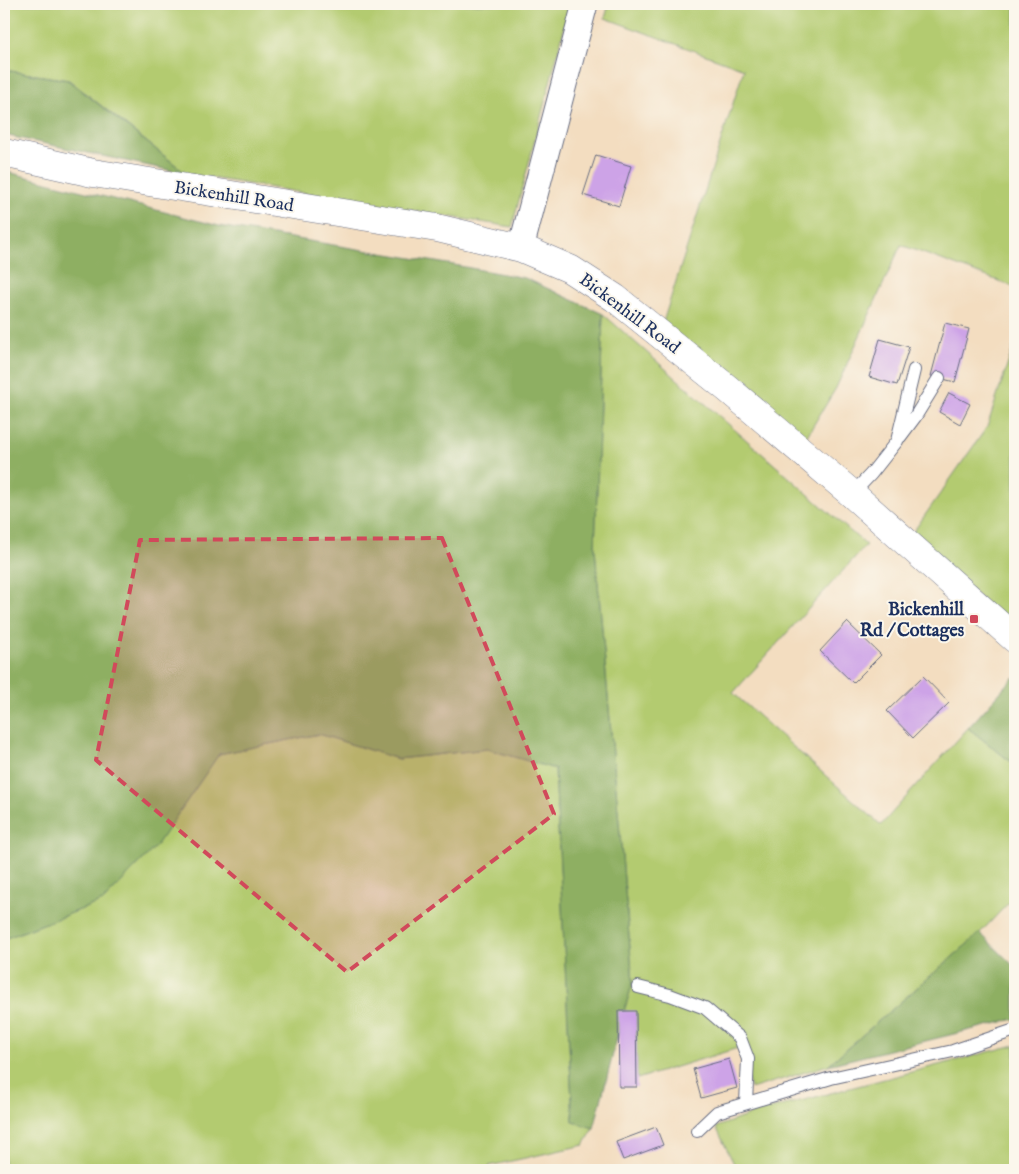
<svg xmlns="http://www.w3.org/2000/svg" width="1019" height="1174" viewBox="0 0 1019 1174" font-family="'IM FELL English',serif">
	<style>
		.green { fill: #b3cb70; stroke: #677d67 }
		.forest { fill: #8eaf62; stroke: #546f60 }
		.building { fill: #cda3e7 }
		.lines { fill: none; stroke-linecap: round; stroke-linejoin: round }
		.service-casing { stroke: #676c80; stroke-width: 14 }
		.minor-casing { stroke: #676c80; stroke-width: 27 }
		.tertiary-casing { stroke: #676c80; stroke-width: 29 }
		.service { stroke: #fff; stroke-width: 12 }
		.minor { stroke: #fff; stroke-width: 25 }
		.tertiary { stroke: #fff; stroke-width: 28 }
		.marked { fill: #d1495b; fill-opacity: 0.2; stroke: #d1495b; stroke-width: 4; stroke-dasharray: 10 6; stroke-linejoin: round }
		.poi-dot { fill: #d1495b; stroke: #fbf7ec; stroke-width: 2 }
		.labels { text-anchor: middle; stroke-width: 4; stroke-linejoin: round; paint-order: stroke }
		.street-label { font-size: 18px; fill: #1b2f5e; stroke: #fbf7ec }
		.poi-label { font-size: 18px; font-weight: bold; fill: #1b2f5e; stroke: #fbf7ec; text-anchor: end }
	</style>
	<rect width="100%" height="100%" fill="#fbf7ec"/>
	<filter id="ink" filterUnits="userSpaceOnUse"><feTurbulence type="fractalNoise" baseFrequency=".02" numOctaves="2"/><feDisplacementMap in="SourceGraphic" scale="10" xChannelSelector="R" yChannelSelector="G"/><feConvolveMatrix kernelMatrix="1 2 1 2 8 2 1 2 1" color-interpolation-filters="sRGB"/></filter>
	<filter id="wash" filterUnits="userSpaceOnUse"><feTurbulence type="fractalNoise" baseFrequency=".0096" numOctaves="4" result="noise"/><feDisplacementMap in="SourceGraphic" scale="20" xChannelSelector="R" yChannelSelector="G"/><feGaussianBlur stdDeviation="1.12" result="paint"/><feColorMatrix in="noise" values="0 0 0 0 0 0 0 0 0 0 0 0 0 0 0 0 0 1.4 0 .05"/><feComposite in="paint" operator="in"/></filter>
	<g filter="url(#wash)">
		<rect width="100%" height="100%" fill="#f3ddc0"/>
		<path class="green" d="M4,4H569V10L512,227L187,174L69,80L4,70Z
			M609,4H1015V287L901,245L836,388L802,444L663,322L744,69L605,18Z
			M603,314L866,545L733,693L881,825L968,728L1015,765V896L980,933L828,1065L751,1089L738,1048L637,1079L636,1012L624,1011L633,982L595,549Z
			M1015,342V630L911,535L987,427Z
			M319,734L398,759L487,749L555,769L573,1121L594,1128L584,1145L489,1166L491,1170H4V939L103,901L156,846L219,754Z
			M1015,1045V1170H737L716,1127L758,1112Z"/>
		<path class="forest" d="M4,70L68,80L187,174L4,135Z
			M4,171L219,226L454,265L525,278L603,314L595,549L633,982L624,1011L594,1128L573,1122L555,769L487,749L398,759L319,734L219,754L156,846L103,901L4,939Z
			M1014,677L1015,678V765L968,728Z
			M980,933L1015,967V1019L828,1065Z"/>
		<g id="blocks">
			<path class="building" d="M596,155L631,166L619,206L583,195Z
				M945,323L969,329L955,382L931,376Z
				M880,339L909,347L897,385L869,377Z
				M949,393L970,404L960,424L939,412Z
				M847,622L881,655L853,683L820,651Z
				M923,676L949,703L913,738L887,711Z
				M618,1011H636L637,1087H619Z
				M729,1059L737,1088L701,1098L693,1069Z
				M656,1127L663,1145L623,1160L616,1142Z"/>
		</g>
	</g>
	<g filter="url(#ink)">
		<use href="#blocks" fill-opacity="0" stroke="#676c80" stroke-width="1"/>
		<g class="lines">
			<g class="service-casing">
				<path id="service" d="M900,437L915,417L939,378
					M852,494L871,474L897,441L914,370
					M638,987L670,995L705,1008L740,1038L748,1059L746,1103
					M697,1131L717,1112L831,1078L953,1051L1015,1030"/>
			</g>
			<g class="minor-casing">
				<path id="minor" d="M521,248L585,4"/>
			</g>
			<g class="tertiary-casing">
				<path id="tertiary" d="M4,153L93,173L437,228L521,248L570,269L615,298L728,389L852,494L1015,639"/>
			</g>
			<use href="#service" class="service"/>
			<use href="#minor" class="minor"/>
			<use href="#tertiary" class="tertiary"/>
		</g>
	</g>
	<path class="marked" d="M442,538L554,814L347,972L96,760L140,540Z"/>
	<rect class="poi-dot" x="969" y="614" width="10" height="10" rx="2.5"/>
	<g class="labels">
		<g class="street-label">
			<text transform="translate(234 196) rotate(9)" y="6">Bickenhill Road</text>
			<text transform="translate(630 313) rotate(37)" y="6">Bickenhill Road</text>
		</g>
		<g class="poi-label">
			<text x="964" y="615">Bickenhill<tspan x="964" dy="21">Rd / Cottages</tspan></text>
		</g>
	</g>
	<rect width="1019" height="1174" fill="none" stroke="#fbf7ec" stroke-width="20"/>
</svg>
